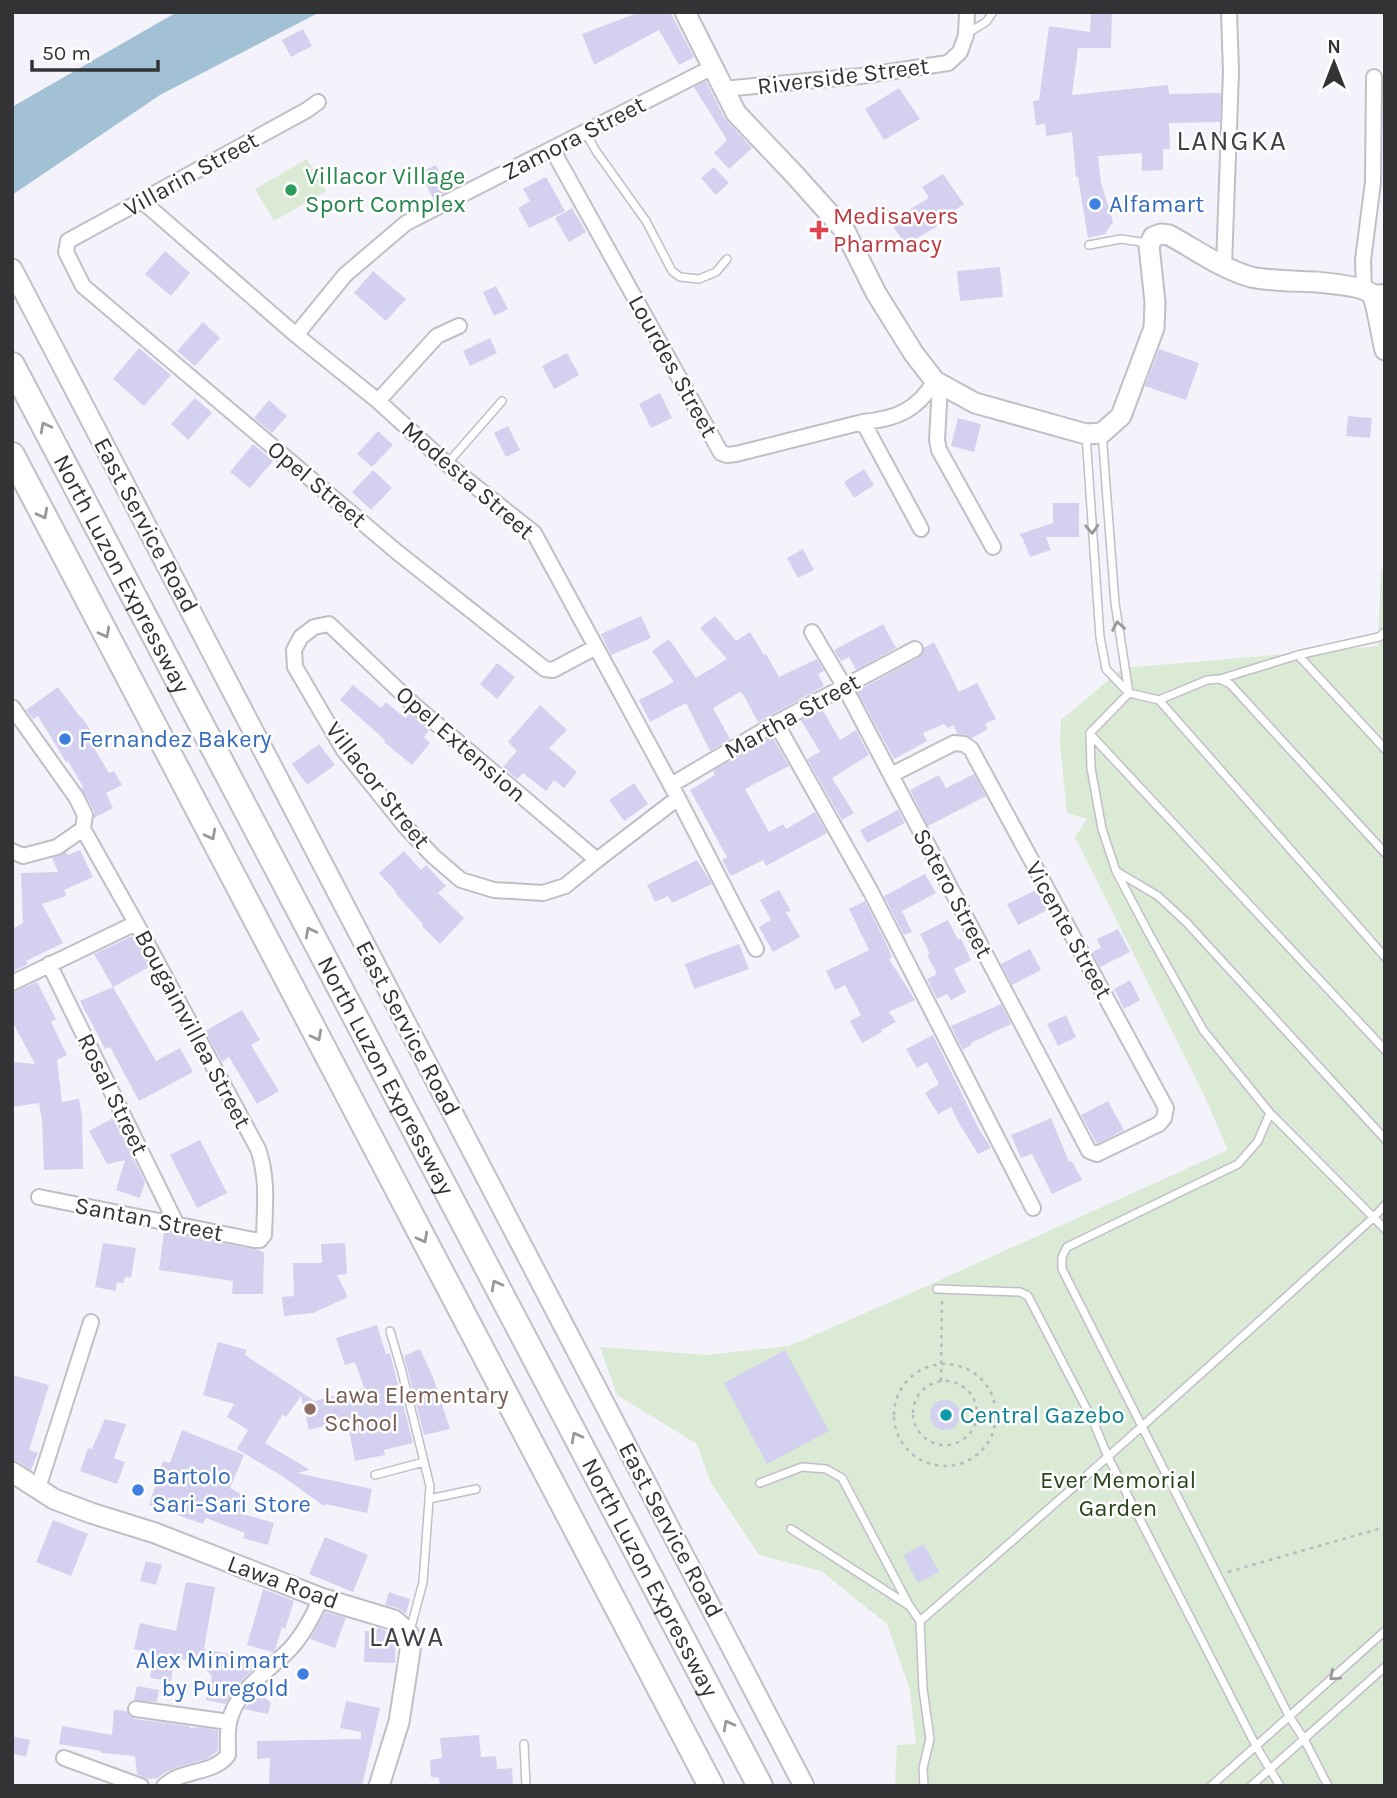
<svg xmlns="http://www.w3.org/2000/svg" width="1397" height="1798" viewBox="0 0 1397 1798" font-family="Karla,sans-serif">
	<style>
		.green { fill: #daead4 }
		.water { fill: #a2c1d5 }
		.building { fill: #d4d0f0 }
		.lines { fill: none; stroke-linecap: round; stroke-linejoin: round }
		.lane-casing { stroke: #c0bfc8; stroke-width: 10 }
		.street-casing { stroke: #c0bfc8; stroke-width: 18 }
		.secondary-casing { stroke: #c0bfc8; stroke-width: 23 }
		.highway-casing { stroke: #c0bfc8; stroke-width: 28 }
		.path { stroke: #b9b9c0; stroke-width: 2.5; stroke-dasharray: 3.5 5; stroke-linecap: butt }
		.lane { stroke: #fff; stroke-width: 7 }
		.street { stroke: #fff; stroke-width: 14 }
		.secondary { stroke: #fff; stroke-width: 19 }
		.highway { stroke: #fff; stroke-width: 24 }
		.oneway { stroke: #99999a }
		.leisure-dot { fill: #2e9e5b; stroke: #fff; stroke-width: 2.5 }
		.shop-dot { fill: #3f7fe0; stroke: #fff; stroke-width: 2.5 }
		.health-dot { fill: #e0444e; stroke: #fff; stroke-width: 2.5 }
		.education-dot { fill: #8d6e63; stroke: #fff; stroke-width: 2.5 }
		.culture-dot { fill: #0f9aa8; stroke: #fff; stroke-width: 2.5 }
		.labels { text-anchor: middle; stroke-width: 5; stroke-linejoin: round; paint-order: stroke }
		.street-label { font-size: 24px; fill: #333336; stroke: #fff }
		.leisure-label { font-size: 24px; fill: #27864d; stroke: #fff; text-anchor: start }
		.shop-label { font-size: 24px; fill: #366cbe; stroke: #fff; text-anchor: start }
		.health-label { font-size: 24px; fill: #be3a42; stroke: #fff; text-anchor: start }
		.education-label { font-size: 24px; fill: #785e54; stroke: #fff; text-anchor: start }
		.culture-label { font-size: 24px; fill: #0d838f; stroke: #fff; text-anchor: start }
		.park-label { font-size: 24px; fill: #28451c; stroke: #fff }
		.quarter-label { font-size: 28px; letter-spacing: 2px; fill: #403f46; stroke: #fff }
	</style>
	<rect width="100%" height="100%" fill="#f4f3fc"/>
	<path class="green" d="M307,159L326,191L274,221L255,189Z
		M1381,569H1385V1786H895L897,1745L916,1744L910,1690L887,1624L821,1571L759,1555L711,1483L697,1444L617,1395L600,1347L707,1355L789,1346L900,1298L1228,1150L1205,1097L1075,837L1087,819L1067,813L1060,744L1061,720L1123,668L1378,646Z"/>
	<path class="water" d="M177,12H320L160,95L12,195V107Z"/>
	<path class="building" d="M640,12H670L694,57L679,65L659,30L594,65L582,34Z
		M1091,12H1112L1111,48H1078L1072,95L1168,85L1169,94L1221,93L1220,122L1169,123L1170,149H1163V170L1142,171V153L1098,156L1101,183L1113,222L1105,234L1088,238L1078,177H1076L1072,132L1046,136L1045,124L1036,125L1033,101L1039,100L1049,26L1090,32Z
		M303,29L312,46L291,57L282,40Z
		M706,81L725,119L752,148L729,169L714,153L727,140L694,87Z
		M899,88L920,119L884,140L865,109Z
		M436,165L448,191L433,198L420,173Z
		M714,167L729,183L716,195L701,178Z
		M943,174L964,204L939,221L941,224L905,245L890,221L929,198L922,187Z
		M546,177L565,211L529,228L518,208L530,201L523,189Z
		M572,208L586,232L569,242L555,218Z
		M165,251L190,273L171,296L145,274Z
		M1000,267L1003,297L960,301L957,271Z
		M373,271L406,299L386,321L354,293Z
		M496,286L508,309L494,316L483,292Z
		M203,322L220,338L195,366L177,351Z
		M490,338L497,353L470,366L463,351Z
		M139,348L171,375L144,406L113,379Z
		M1159,349L1199,363L1186,400L1145,386Z
		M567,353L579,375L554,389L542,366Z
		M660,393L672,418L651,428L639,404Z
		M195,398L212,413L188,440L171,424Z
		M269,400L287,416L272,433L254,418Z
		M1348,416L1372,418L1370,438L1346,436Z
		M958,418L981,424L974,452L951,446Z
		M508,426L520,450L506,457L494,433Z
		M378,431L393,445L372,467L357,454Z
		M253,444L273,461L250,488L230,472Z
		M864,469L874,485L854,498L844,482Z
		M373,470L392,488L371,510L352,492Z
		M1053,503H1079V537H1046L1051,550L1030,557L1022,537H1020V534L1053,523Z
		M803,549L814,570L798,578L787,558Z
		M641,616L651,638L611,655L601,634Z
		M715,616L736,641L750,632L764,655L766,654L779,677L817,659L824,671L818,674L824,686L758,722L743,694H742L740,692L713,708L730,739L710,751L686,703L650,722L639,700L674,682L652,651L669,639L696,678L727,659L700,628Z
		M883,624L896,648L856,670L849,657L841,661L834,650Z
		M934,642L959,692L977,683L996,719L985,724L988,729L972,738L966,735L958,734L953,725L948,728L944,724L923,733L927,741L894,759L857,691L920,657L923,653L924,648Z
		M497,663L515,677L497,699L480,684Z
		M353,685L381,708L386,702L405,718L409,713L429,730L424,737L430,743L412,765L384,742L385,740L340,700Z
		M58,687L81,718L82,717L98,743L93,746L109,773L114,771L122,785L106,793L113,808L94,818V811L81,788L83,787L68,761L66,762L38,716L33,719L26,710Z
		M540,705L567,730L549,748L577,772L564,788L554,780L546,791L523,773L517,779L503,767L517,751L508,742Z
		M822,709L840,740L856,730L869,755L832,778L854,813L842,820L807,759L820,752L801,720Z
		M772,736L789,766L745,789L769,832L783,824L786,829L815,812L827,833L766,866L763,860L731,876L722,860L727,857L690,790L715,775L713,771Z
		M319,744L335,765L307,785L292,764Z
		M974,774L986,796L928,826L910,790L939,775L946,788Z
		M634,783L648,804L624,821L609,800Z
		M898,810L905,823L867,843L860,830Z
		M80,850L93,877L64,890L66,896L42,904L63,943L26,961L28,964L12,972V929L23,923L21,873L58,872L52,858L66,852L68,855Z
		M404,851L421,870L426,865L446,886L438,893L464,918L440,944L422,926L423,924L395,893L396,892L379,873Z
		M697,860L712,884L672,903L668,896L655,902L647,885Z
		M925,874L936,893L902,911L912,932L904,935L884,896Z
		M779,890L791,911L786,912L800,937L773,952L759,927L771,920L760,900Z
		M1036,890L1047,910L1018,925L1007,904Z
		M865,901L886,943L892,957L889,959L915,1000L889,1012L896,1022L881,1030L882,1032L862,1043L850,1021L861,1015L845,985L835,990L826,971L869,950L849,909Z
		M948,920L958,940L961,939L971,960L954,969L966,992L951,1000L947,994L937,999L927,979L937,974L927,955L930,954L920,934Z
		M1118,929L1130,952L1100,967L1092,952L1101,948L1097,939Z
		M132,936L149,967L113,987L94,954Z
		M739,944L749,969L694,989L685,964Z
		M1030,949L1041,970L1012,985L1001,964Z
		M1130,980L1140,1000L1124,1009L1114,989Z
		M37,982L56,1019L51,1022L67,1055L57,1060L62,1102L79,1099L82,1116L83,1169L44,1170L42,1120L39,1103L12,1107V1062L35,1064L12,1021V993Z
		M113,987L156,1061L180,1048L193,1072L139,1101L110,1047L105,1049L80,1001Z
		M1001,1004L1011,1024L971,1043V1045L963,1050L951,1026Z
		M242,1010L260,1040L251,1045L279,1091L257,1104L229,1057L222,1062L205,1031Z
		M1066,1015L1076,1037L1058,1046L1047,1024Z
		M933,1035L979,1129L991,1148L978,1154L960,1125L951,1107L938,1114L925,1093L939,1084L927,1062L917,1068L906,1049Z
		M1108,1101L1124,1130L1097,1144L1081,1115Z
		M113,1118L145,1182L140,1198L116,1190L125,1160L107,1164L89,1131Z
		M1051,1118L1069,1162L1072,1161L1082,1180L1052,1194L1032,1154L1021,1158L1011,1135Z
		M200,1140L227,1193L197,1208L170,1155Z
		M164,1232L259,1250L264,1253L263,1294H232L233,1281L159,1270Z
		M103,1243L136,1248L131,1278L125,1277L124,1283L117,1282L116,1291L95,1287Z
		M345,1243L347,1274L337,1275L348,1297L313,1313L284,1316L282,1297L294,1296L293,1263H322L321,1244Z
		M377,1325L386,1354L390,1353L413,1443L384,1450L385,1455L355,1461L347,1420L309,1430L301,1396L286,1417L283,1414L265,1443L310,1470L297,1473L372,1489L367,1513L325,1504L324,1506L282,1476L237,1449L248,1430L227,1417L234,1404L203,1395L218,1342L247,1350L245,1355L315,1401L364,1388L355,1362L345,1365L336,1338Z
		M420,1349L433,1377L450,1429L424,1435L404,1356Z
		M785,1350L829,1431L767,1464L724,1383Z
		M12,1375L49,1385L29,1450L38,1453L31,1470L19,1462L12,1460Z
		M930 1415a15 15 0 1 1 30 0a15 15 0 1 1-30 0Z
		M105,1419L126,1424L114,1458L125,1462L117,1484L80,1471L88,1448L92,1449Z
		M182,1430L244,1455L230,1488L246,1497L240,1513L274,1523L268,1545L243,1538L245,1533L206,1518L203,1524L149,1505L163,1461L170,1463Z
		M53,1520L88,1534L71,1576L36,1562Z
		M325,1537L368,1555L353,1592L309,1574Z
		M924,1544L939,1572L918,1583L903,1555Z
		M146,1561L162,1565L156,1585L140,1581Z
		M186,1582L215,1587L204,1649L240,1656L255,1667L238,1685L225,1704L206,1700L212,1676L200,1663L175,1658L171,1681L150,1678L154,1654L134,1649L140,1623L176,1631Z
		M263,1589L294,1601L285,1629L282,1627L275,1650L273,1652L247,1645Z
		M389,1592L410,1599L406,1614L398,1608L385,1605Z
		M325,1612L346,1618L335,1648L310,1639Z
		M378,1628L389,1632L396,1639L395,1663L364,1662L365,1631H376Z
		M137,1686L159,1690L157,1702L134,1700Z
		M258,1692L271,1703L268,1714L244,1709Z
		M346,1701L380,1708L362,1786H269L270,1758L257,1759V1741L361,1739V1732L340,1728Z
		M114,1710L127,1711L130,1716L135,1719L190,1726V1728L198,1727L218,1730V1751L206,1759L178,1767L164,1773L158,1778L148,1779L137,1774L135,1756L101,1753V1751L59,1744L62,1726L112,1735Z
		M479,1735L481,1757L496,1756L497,1769L512,1768L513,1786H440L439,1778L431,1777L430,1760L442,1758L440,1738Z
		M12,1736L30,1740L26,1757L12,1753Z"/>
	<g class="lines">
		<g class="lane-casing">
			<path id="lane" d="M966,34L986,22L993,12
				M585,132L596,151L646,221L672,271L680,277L699,279L716,272L727,259
				M1089,245L1121,239L1147,243
				M1102,433L1115,603L1129,693
				M1086,435L1100,637L1106,669L1129,693
				M447,464L502,401
				M1298,655L1385,749
				M1220,679L1298,655L1379,637L1385,632
				M1159,700L1385,957
				M1090,734L1385,1050
				M1385,853L1230,684L1220,679L1207,680L1159,700L1129,693L1090,733L1091,768L1102,829L1116,871L1147,930L1203,1030L1270,1113L1385,1229
				M1116,871L1158,896L1187,923L1385,1139
				M1270,1113L1258,1141L1238,1164L1067,1247L1062,1257V1269L1289,1716L1304,1739L1328,1786
				M937,1289L1020,1292L1028,1296L1094,1423L1108,1457L1256,1746L1280,1786
				M390,1331L401,1368L430,1486L423,1582L410,1631
				M375,1475L424,1462
				M760,1483L802,1467L826,1469L842,1478L909,1605L920,1621L923,1689L930,1739L923,1768L924,1786
				M429,1499L476,1489
				M791,1529L908,1605
				M920,1621C1073,1489 1224,1354 1374,1217L1385,1205
				M524,1744L526,1786
				M1211,1786L1385,1631
				M1251,1786L1385,1667"/>
		</g>
		<g class="street-casing">
			<path id="street" d="M723,89L861,76L948,63L960,52L966,35L967,12
				M318,102L307,110L68,241L66,252L83,286L397,552L545,669L553,670L596,647
				M552,149L721,453L727,455L736,454L863,422C897,419 917,410 935,381
				M142,201L296,335L378,401L447,464L534,533L678,798L756,949
				M1224,266L1231,72L1229,12
				M1364,290L1363,260L1373,182L1374,77
				M1370,293L1385,292
				M296,335L345,275L406,223L713,67
				M940,385L937,440L939,450L993,547
				M378,401L437,336L459,326
				M863,422L921,529
				M812,632L844,686L1089,1151L1097,1154L1159,1124L1164,1118L1166,1108L971,749L964,744L954,743L891,775
				M12,707L76,797L85,815L83,829L57,847L23,856L12,851
				M776,723L871,892L1033,1208
				M671,785L776,723L915,649
				M597,860L413,704L329,624L314,627L301,637L294,650L295,667L343,749L405,826L433,856L461,880L494,890L543,893L565,886L597,860L678,798
				M49,964L176,1223
				M12,983L136,923
				M39,1197L254,1240H260L264,1235C265,1206 268,1177 258,1149L136,923L83,829
				M38,1488L91,1322
				M136,1709L229,1722
				M64,1758L141,1786
				M164,1786C168,1783 170,1781 174,1779C191,1770 215,1772 228,1755C228,1745 227,1733 229,1723C235,1690 269,1671 290,1649C304,1634 313,1616 321,1598"/>
		</g>
		<g class="secondary-casing">
			<path id="secondary" d="M685,12L736,113L794,174L845,231L876,293L914,354L935,381L975,403L1086,434L1102,433L1121,416L1154,328L1155,302L1149,246L1153,237L1161,234L1169,235C1195,249 1222,269 1251,277C1268,281 1298,281 1316,282C1327,283 1362,286 1370,293C1376,298 1382,339 1385,350
				M12,269L804,1786
				M12,1472L54,1499L91,1513L155,1533L321,1598L394,1620L403,1628L409,1635L410,1651L399,1722L379,1786"/>
		</g>
		<g class="highway-casing">
			<g id="highway">
				<path id="s1" d="M12,365L760,1786"/>
				<path d="M12,455L711,1786"/>
			</g>
		</g>
		<path class="path" d="M894 1415a51 51 0 1 1 102 0a51 51 0 1 1-102 0Z
			M941,1381L942,1300
			M913 1413a32 32 0 1 1 64 0a32 32 0 1 1-64 0Z
			M1228,1572L1385,1527"/>
		<use href="#lane" class="lane"/>
		<use href="#street" class="street"/>
		<use href="#secondary" class="secondary"/>
		<use href="#highway" class="highway"/>
	</g>
	<defs><path id="oneway-chevron" d="M-2-3.5L2.5 0L-2 3.5" fill="none" stroke-width="1.6" stroke-linecap="round" stroke-linejoin="round" transform="scale(1.75)"/></defs>
	<g class="oneway">
		<use href="#oneway-chevron" transform="translate(45 427) rotate(-118)"/>
		<use href="#oneway-chevron" transform="translate(43 514) rotate(62)"/>
		<use href="#oneway-chevron" transform="translate(1092 529) rotate(87)"/>
		<use href="#oneway-chevron" transform="translate(1118 626) rotate(-100)"/>
		<use href="#oneway-chevron" transform="translate(105 633) rotate(62)"/>
		<use href="#oneway-chevron" transform="translate(211 835) rotate(62)"/>
		<use href="#oneway-chevron" transform="translate(310 932) rotate(-118)"/>
		<use href="#oneway-chevron" transform="translate(317 1036) rotate(62)"/>
		<use href="#oneway-chevron" transform="translate(423 1238) rotate(62)"/>
		<use href="#oneway-chevron" transform="translate(496 1285) rotate(-118)"/>
		<use href="#oneway-chevron" transform="translate(576 1437) rotate(-118)"/>
		<use href="#oneway-chevron" transform="translate(1334 1676) rotate(138)"/>
		<use href="#oneway-chevron" transform="translate(728 1725) rotate(-118)"/>
	</g>
	<circle class="leisure-dot" cx="291" cy="190" r="7"/>
	<g class="shop-dot">
		<circle cx="1095" cy="204" r="7"/>
		<circle cx="65" cy="739" r="7"/>
		<circle cx="138" cy="1490" r="7"/>
		<circle cx="303" cy="1674" r="7"/>
	</g>
	<path class="health-dot" d="M815.5 219.5h7v7h7v7h-7v7h-7v-7h-7v-7h7z"/>
	<circle class="education-dot" cx="310" cy="1409" r="7"/>
	<circle class="culture-dot" cx="946" cy="1415" r="7"/>
	<g class="labels">
		<g class="street-label">
			<text transform="translate(843 76) rotate(-7)" y="8">Riverside Street</text>
			<text transform="translate(574 138) rotate(-27)" y="8">Zamora Street</text>
			<text transform="translate(191 174) rotate(-29)" y="8">Villarin Street</text>
			<text transform="translate(673 366) rotate(61)" y="8">Lourdes Street</text>
			<text transform="translate(468 480) rotate(41)" y="8">Modesta Street</text>
			<text transform="translate(317 484) rotate(40)" y="8">Opel Street</text>
			<text transform="translate(146 525) rotate(62)" y="8">East Service Road</text>
			<text dy="8" stroke="none"><textPath href="#s1" startOffset="236">North Luzon Expressway</textPath></text>
			<text transform="translate(792 716) rotate(-29)" y="8">Martha Street</text>
			<text transform="translate(461 744) rotate(41)" y="8">Opel Extension</text>
			<text transform="translate(378 785) rotate(52)" y="8">Villacor Street</text>
			<text transform="translate(953 893) rotate(62)" y="8">Sotero Street</text>
			<text transform="translate(1069 930) rotate(61)" y="8">Vicente Street</text>
			<text transform="translate(408 1028) rotate(62)" y="8">East Service Road</text>
			<text transform="translate(193 1029) rotate(62)" y="8">Bougainvillea Street</text>
			<text dy="8" stroke="none"><textPath href="#s1" startOffset="803">North Luzon Expressway</textPath></text>
			<text transform="translate(113 1094) rotate(64)" y="8">Rosal Street</text>
			<text transform="translate(149 1219) rotate(11)" y="8">Santan Street</text>
			<text transform="translate(671 1530) rotate(62)" y="8">East Service Road</text>
			<text dy="8" stroke="none"><textPath href="#s1" startOffset="1370">North Luzon Expressway</textPath></text>
			<text transform="translate(283 1582) rotate(20)" y="8">Lawa Road</text>
		</g>
		<g class="leisure-label">
			<text x="305" y="184">Villacor Village<tspan x="305" dy="28">Sport Complex</tspan></text>
		</g>
		<g class="shop-label">
			<text x="1109" y="212">Alfamart</text>
			<text x="79" y="747">Fernandez Bakery</text>
			<text x="152" y="1484">Bartolo<tspan x="152" dy="28">Sari-Sari Store</tspan></text>
			<text x="289" y="1668" text-anchor="end">Alex Minimart<tspan x="289" dy="28">by Puregold</tspan></text>
		</g>
		<g class="health-label">
			<text x="833" y="224">Medisavers<tspan x="833" dy="28">Pharmacy</tspan></text>
		</g>
		<g class="education-label">
			<text x="324" y="1403">Lawa Elementary<tspan x="324" dy="28">School</tspan></text>
		</g>
		<g class="culture-label">
			<text x="960" y="1423">Central Gazebo</text>
		</g>
		<g class="park-label">
			<text x="1118" y="1488">Ever Memorial<tspan x="1118" dy="28">Garden</tspan></text>
		</g>
		<g class="quarter-label">
			<text x="1232" y="150">LANGKA</text>
			<text x="407" y="1646">LAWA</text>
		</g>
	</g>
	<rect width="1397" height="1798" fill="none" stroke="#333336" stroke-width="28"/>
	<g transform="translate(1334 63)" stroke="#ffffff" stroke-width="5" paint-order="stroke">
	<path d="M0-5L12 26L0 18L-12 26Z" fill="#333336"/>
	<text y="-10" font-size="19" font-weight="bold" text-anchor="middle" fill="#333336">N</text>
	</g>
	<path d="M32 60v10h126v-10" fill="none" stroke="#333336" stroke-width="3.5"/>
	<text x="42" y="60" font-size="21" fill="#333336" stroke="#ffffff" stroke-width="5" paint-order="stroke">50 m</text>
</svg>
